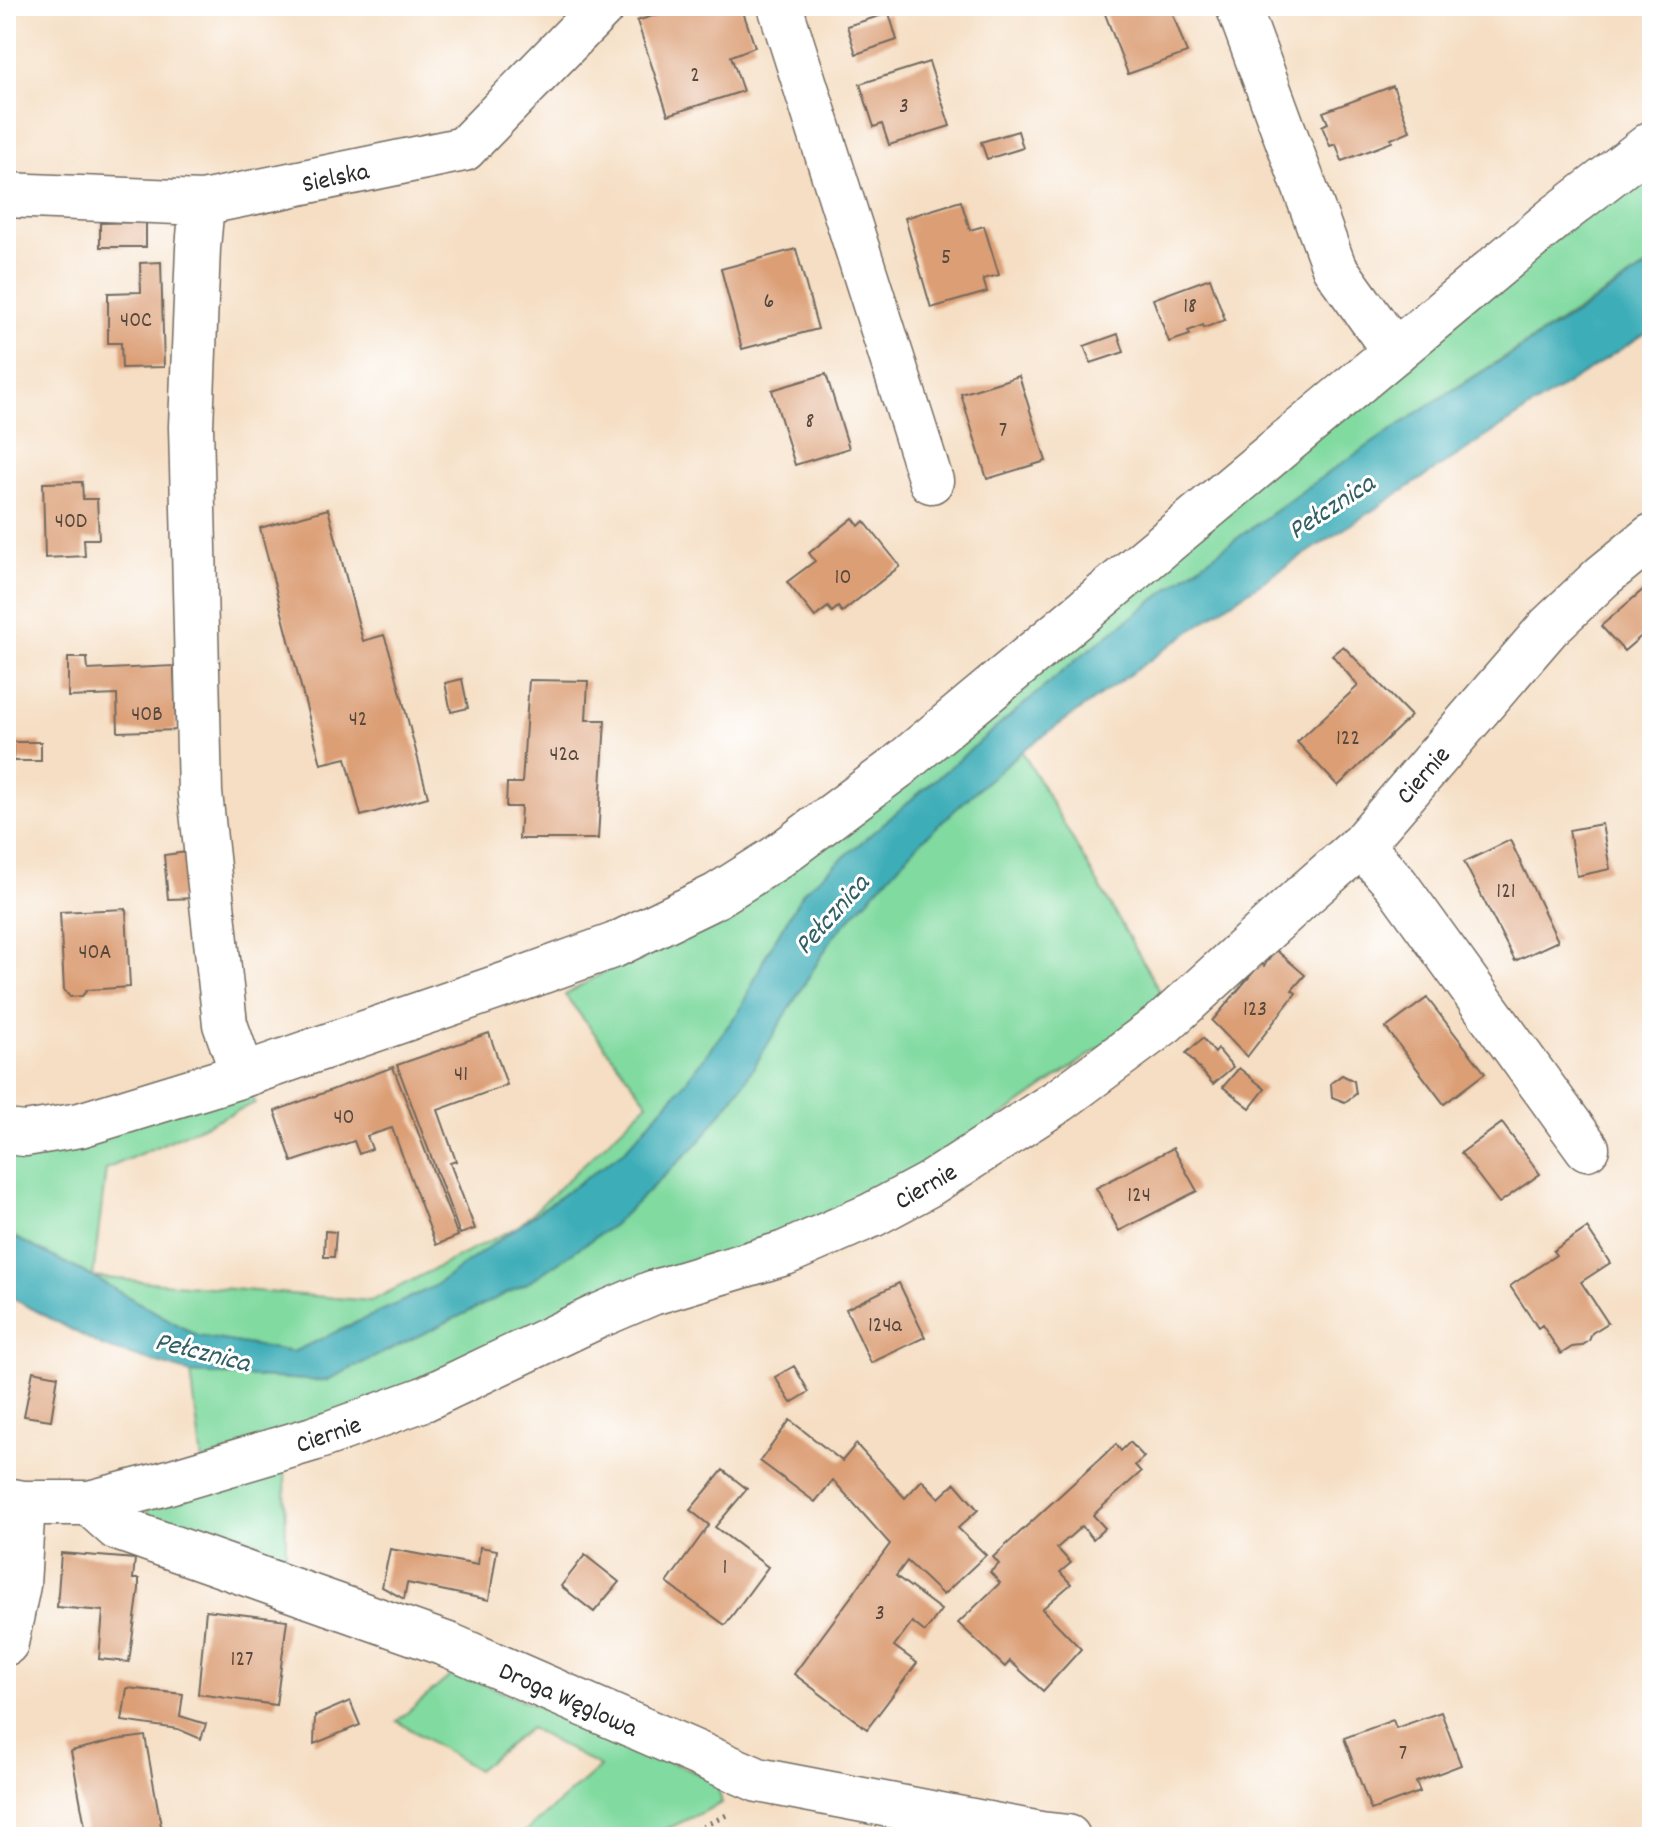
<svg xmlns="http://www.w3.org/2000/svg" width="1658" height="1843" viewBox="0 0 1658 1843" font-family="Dekko,sans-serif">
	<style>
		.green { fill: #81daa0; stroke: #568266; stroke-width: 2 }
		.water { fill: #3cadb8; stroke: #346c72; stroke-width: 2 }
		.building { fill: #db9e75 }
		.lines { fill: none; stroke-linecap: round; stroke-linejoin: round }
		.minor-casing { stroke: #726a60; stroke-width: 47 }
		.path { stroke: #726a60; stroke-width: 5; stroke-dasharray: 2 6; stroke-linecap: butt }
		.minor { stroke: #fff; stroke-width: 44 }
		.labels { text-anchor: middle; stroke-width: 6; stroke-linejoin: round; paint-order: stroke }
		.number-label { font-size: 22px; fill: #57483e }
		.street-label { font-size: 26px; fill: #2b2b2b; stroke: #fff }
		.water-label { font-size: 28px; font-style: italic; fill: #325f63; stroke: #fff }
	</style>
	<rect width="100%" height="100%" fill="#fff"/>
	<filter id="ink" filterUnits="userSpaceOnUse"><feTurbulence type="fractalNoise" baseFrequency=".0125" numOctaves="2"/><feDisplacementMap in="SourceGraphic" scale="16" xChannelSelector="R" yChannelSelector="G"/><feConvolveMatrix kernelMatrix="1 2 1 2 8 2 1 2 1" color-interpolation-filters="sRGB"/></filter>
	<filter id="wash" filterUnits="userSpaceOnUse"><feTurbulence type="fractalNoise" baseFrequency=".006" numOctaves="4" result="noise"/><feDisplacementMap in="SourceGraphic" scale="32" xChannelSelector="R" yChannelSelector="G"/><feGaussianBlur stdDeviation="1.8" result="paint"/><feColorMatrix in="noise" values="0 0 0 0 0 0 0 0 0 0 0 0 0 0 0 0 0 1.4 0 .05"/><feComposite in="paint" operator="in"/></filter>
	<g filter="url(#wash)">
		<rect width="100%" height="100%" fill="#f5dec3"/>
		<path class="green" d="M1652,165V263L1426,407L1329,472L1196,568L1082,655L804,891L765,957L740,1010L679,1090L624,1151L433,1287L293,1352L198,1336L93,1277L6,1233V1151L250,1094L255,1103L106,1169L93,1277L371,1301L519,1226L648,1103L565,995L621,962Z
			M1022,751L1166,1002L920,1173L462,1368L202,1462L191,1373L325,1381L526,1284L613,1225L700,1141L744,1083L833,937L919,843L980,787Z
			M285,1469L286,1557L239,1534L193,1537L149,1524L147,1507Z
			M455,1672L716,1781L722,1803L650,1837H519L600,1767L530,1728L477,1770L397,1721Z"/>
		<path class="water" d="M1652,264V329L1230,603L1022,751L980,787L919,843L833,937L744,1083L700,1141L613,1225L526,1284L325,1381L191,1373L104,1347L6,1295V1233L93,1277L198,1336L293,1352L433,1287L624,1151L679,1090L740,1010L765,957L804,891L1082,655L1196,568L1329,472L1426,407L1577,313Z"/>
		<g id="blocks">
			<path class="building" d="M683,6H741L755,47L731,56L743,91L668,115L637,21Z
				M1102,6H1170L1187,53L1128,74Z
				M889,13L897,40L856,54L847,26Z
				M929,62L950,126L889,145L882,124L874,127L860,84Z
				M1393,86L1410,131L1391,139L1392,142L1342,161L1336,144L1330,146L1322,126L1328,123L1323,112Z
				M1018,131L1023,148L987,159L981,142Z
				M961,201L970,230L984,226L999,275L983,279L987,292L931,308L905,218Z
				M146,222V247H100V223Z
				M796,249L818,329L742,349L721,269Z
				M161,262L164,367L122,368L121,343H108V293L141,292L140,263Z
				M1210,278L1225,320L1204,328L1203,325L1188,331L1190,335L1169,342L1153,299Z
				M1118,334L1124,352L1091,363L1084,346Z
				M826,374L849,448L795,465L772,390Z
				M1019,376L1046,461L987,479L961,394Z
				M82,482L83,499H97L99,539H84L85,556L45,558L43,483Z
				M328,509L363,641L384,635L391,656L428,797L361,816L346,758L321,764L260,528Z
				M853,518L859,526L864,521L900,566L842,612L838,607L832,612L828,607L815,617L787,582L815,561L809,553Z
				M1652,582V627L1624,651L1601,626Z
				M1343,646L1411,716L1338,786L1297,742L1358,686L1332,655Z
				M68,658H87L88,670L174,666L176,730L118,732L117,695L68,697Z
				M462,679L468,708L451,712L445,683Z
				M529,680L588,681L586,720H605L598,839H519L521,807H506L507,783H522Z
				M13,742H41V761H13Z
				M1602,824L1610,869L1577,876L1569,830Z
				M1510,840L1558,941L1515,961L1464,862Z
				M195,851L199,898L168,899L164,855Z
				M126,909L130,987L87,990L82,996L70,997L64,990L60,912Z
				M1276,950L1305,975L1292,990L1296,993L1247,1057L1212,1021L1261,963L1264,966Z
				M1427,998L1485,1073L1444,1104L1386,1028Z
				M489,1033L507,1085L438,1110L456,1161L450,1163L475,1229L460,1234L397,1065Z
				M1203,1038L1215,1053L1218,1049L1233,1067L1213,1084L1186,1053Z
				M393,1067L458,1236L436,1245L392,1128L367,1136L372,1149L359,1154L354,1141L292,1162L275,1111Z
				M1239,1068L1265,1089L1250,1108L1223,1087Z
				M1342,1075L1354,1081L1356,1094L1345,1102L1332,1097L1331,1083Z
				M1502,1123L1540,1174L1499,1203L1461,1153Z
				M1173,1148L1197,1191L1119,1231L1096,1188Z
				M1587,1228L1610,1263L1581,1282L1608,1323L1592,1333L1589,1341L1581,1346L1572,1347L1561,1354L1542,1325L1538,1328L1510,1286L1556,1255L1553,1251Z
				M325,1231L336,1232L334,1257H324Z
				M899,1283L925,1337L871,1363L846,1309Z
				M794,1366L809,1392L791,1403L775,1377Z
				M33,1371L58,1376L51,1420L24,1416Z
				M790,1420L842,1461L856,1444L905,1498L922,1480L939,1498L955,1483L978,1510L958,1528L986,1555L943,1595L907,1561L896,1576L941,1610L925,1632L912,1622L894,1646L917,1663L867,1729L794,1674L890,1544L833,1480L815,1502L760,1461Z
				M1130,1442L1144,1457L1135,1465L1141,1472L1093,1515L1105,1528L1093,1539L1082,1526L1057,1548L1071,1563L1060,1572L1071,1584L1042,1609L1081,1649L1043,1691L1010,1661L1005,1667L958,1623L1000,1583L990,1572L999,1564L993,1557L1116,1444L1121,1451Z
				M723,1470L747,1489L715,1527L768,1567L725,1625L667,1583L709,1525L690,1510Z
				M480,1547L497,1550L489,1600L407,1583L404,1599L382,1587L390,1549L478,1565Z
				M61,1553L135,1559L133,1579H139V1589L129,1662L99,1659L103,1611L57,1607Z
				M585,1555L619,1582L594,1612L561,1586Z
				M206,1610L287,1620L276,1705L198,1694Z
				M127,1688L183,1694L180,1716L206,1724L201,1739L178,1729L122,1721Z
				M350,1701L360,1725L314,1744L315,1716Z
				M1441,1712L1461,1765L1416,1782L1420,1792L1371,1810L1344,1738L1393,1720L1396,1728Z
				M145,1736L163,1837H87L71,1751L116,1740Z"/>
		</g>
	</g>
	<g filter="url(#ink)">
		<use href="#blocks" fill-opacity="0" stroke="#726a60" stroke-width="2"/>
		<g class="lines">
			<g class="minor-casing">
				<path id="minor" d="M780,6L931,481
					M1238,6L1334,267L1395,352
					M6,195L202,203L464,149L603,6
					M202,203L198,248L191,426L200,793L225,1024L243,1075
					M1361,845L1396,884L1587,1148
					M6,1132L25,1134L80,1125L243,1075L513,982L615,945L716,896L776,858L896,768L1556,217L1652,143
					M6,1500L23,1503H89L159,1485L313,1439L424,1399L596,1317L652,1293L785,1253L872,1215L928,1185L1060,1100L1165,1022L1304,895L1361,845L1549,627L1603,576L1652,536
					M89,1503L117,1528L451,1646L758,1780L1041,1834L1068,1837
					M6,1643L18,1585L23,1503"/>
			</g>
			<path class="path" d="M681,1837L731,1813"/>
			<use href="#minor" class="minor"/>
		</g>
	</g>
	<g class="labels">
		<g class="number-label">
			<text x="695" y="81">2</text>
			<text x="904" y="112">3</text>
			<text x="946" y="263">5</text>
			<text x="769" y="307">6</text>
			<text x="1190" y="312">18</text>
			<text x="136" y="326">40C</text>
			<text x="810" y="427">8</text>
			<text x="1003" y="436">7</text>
			<text x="71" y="527">40D</text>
			<text x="843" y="583">10</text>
			<text x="147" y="720">40B</text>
			<text x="358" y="725">42</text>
			<text x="1348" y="744">122</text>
			<text x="564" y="760">42a</text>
			<text x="1506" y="897">121</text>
			<text x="95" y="958">40A</text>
			<text x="1255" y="1015">123</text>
			<text x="461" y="1080">41</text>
			<text x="344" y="1123">40</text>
			<text x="1139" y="1201">124</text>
			<text x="885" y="1331">124a</text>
			<text x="725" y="1573">1</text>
			<text x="880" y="1619">3</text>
			<text x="242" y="1665">127</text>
			<text x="1403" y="1759">7</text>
		</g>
		<g class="street-label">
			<text transform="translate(335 176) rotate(-12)" y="9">Sielska</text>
			<text transform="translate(1422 774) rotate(-49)" y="9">Ciernie</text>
			<text transform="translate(925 1185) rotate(-30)" y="9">Ciernie</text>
			<text transform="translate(328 1433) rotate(-19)" y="9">Ciernie</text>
			<text transform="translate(569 1698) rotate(24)" y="9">Droga Węglowa</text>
		</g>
		<g class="water-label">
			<text transform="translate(1330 505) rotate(-33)" y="10">Pełcznica</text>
			<text transform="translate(830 913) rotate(-48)" y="10">Pełcznica</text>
			<text transform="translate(203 1350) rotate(14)" y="10">Pełcznica</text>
		</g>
	</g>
	<rect width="1658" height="1843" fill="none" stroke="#fff" stroke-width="32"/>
</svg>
